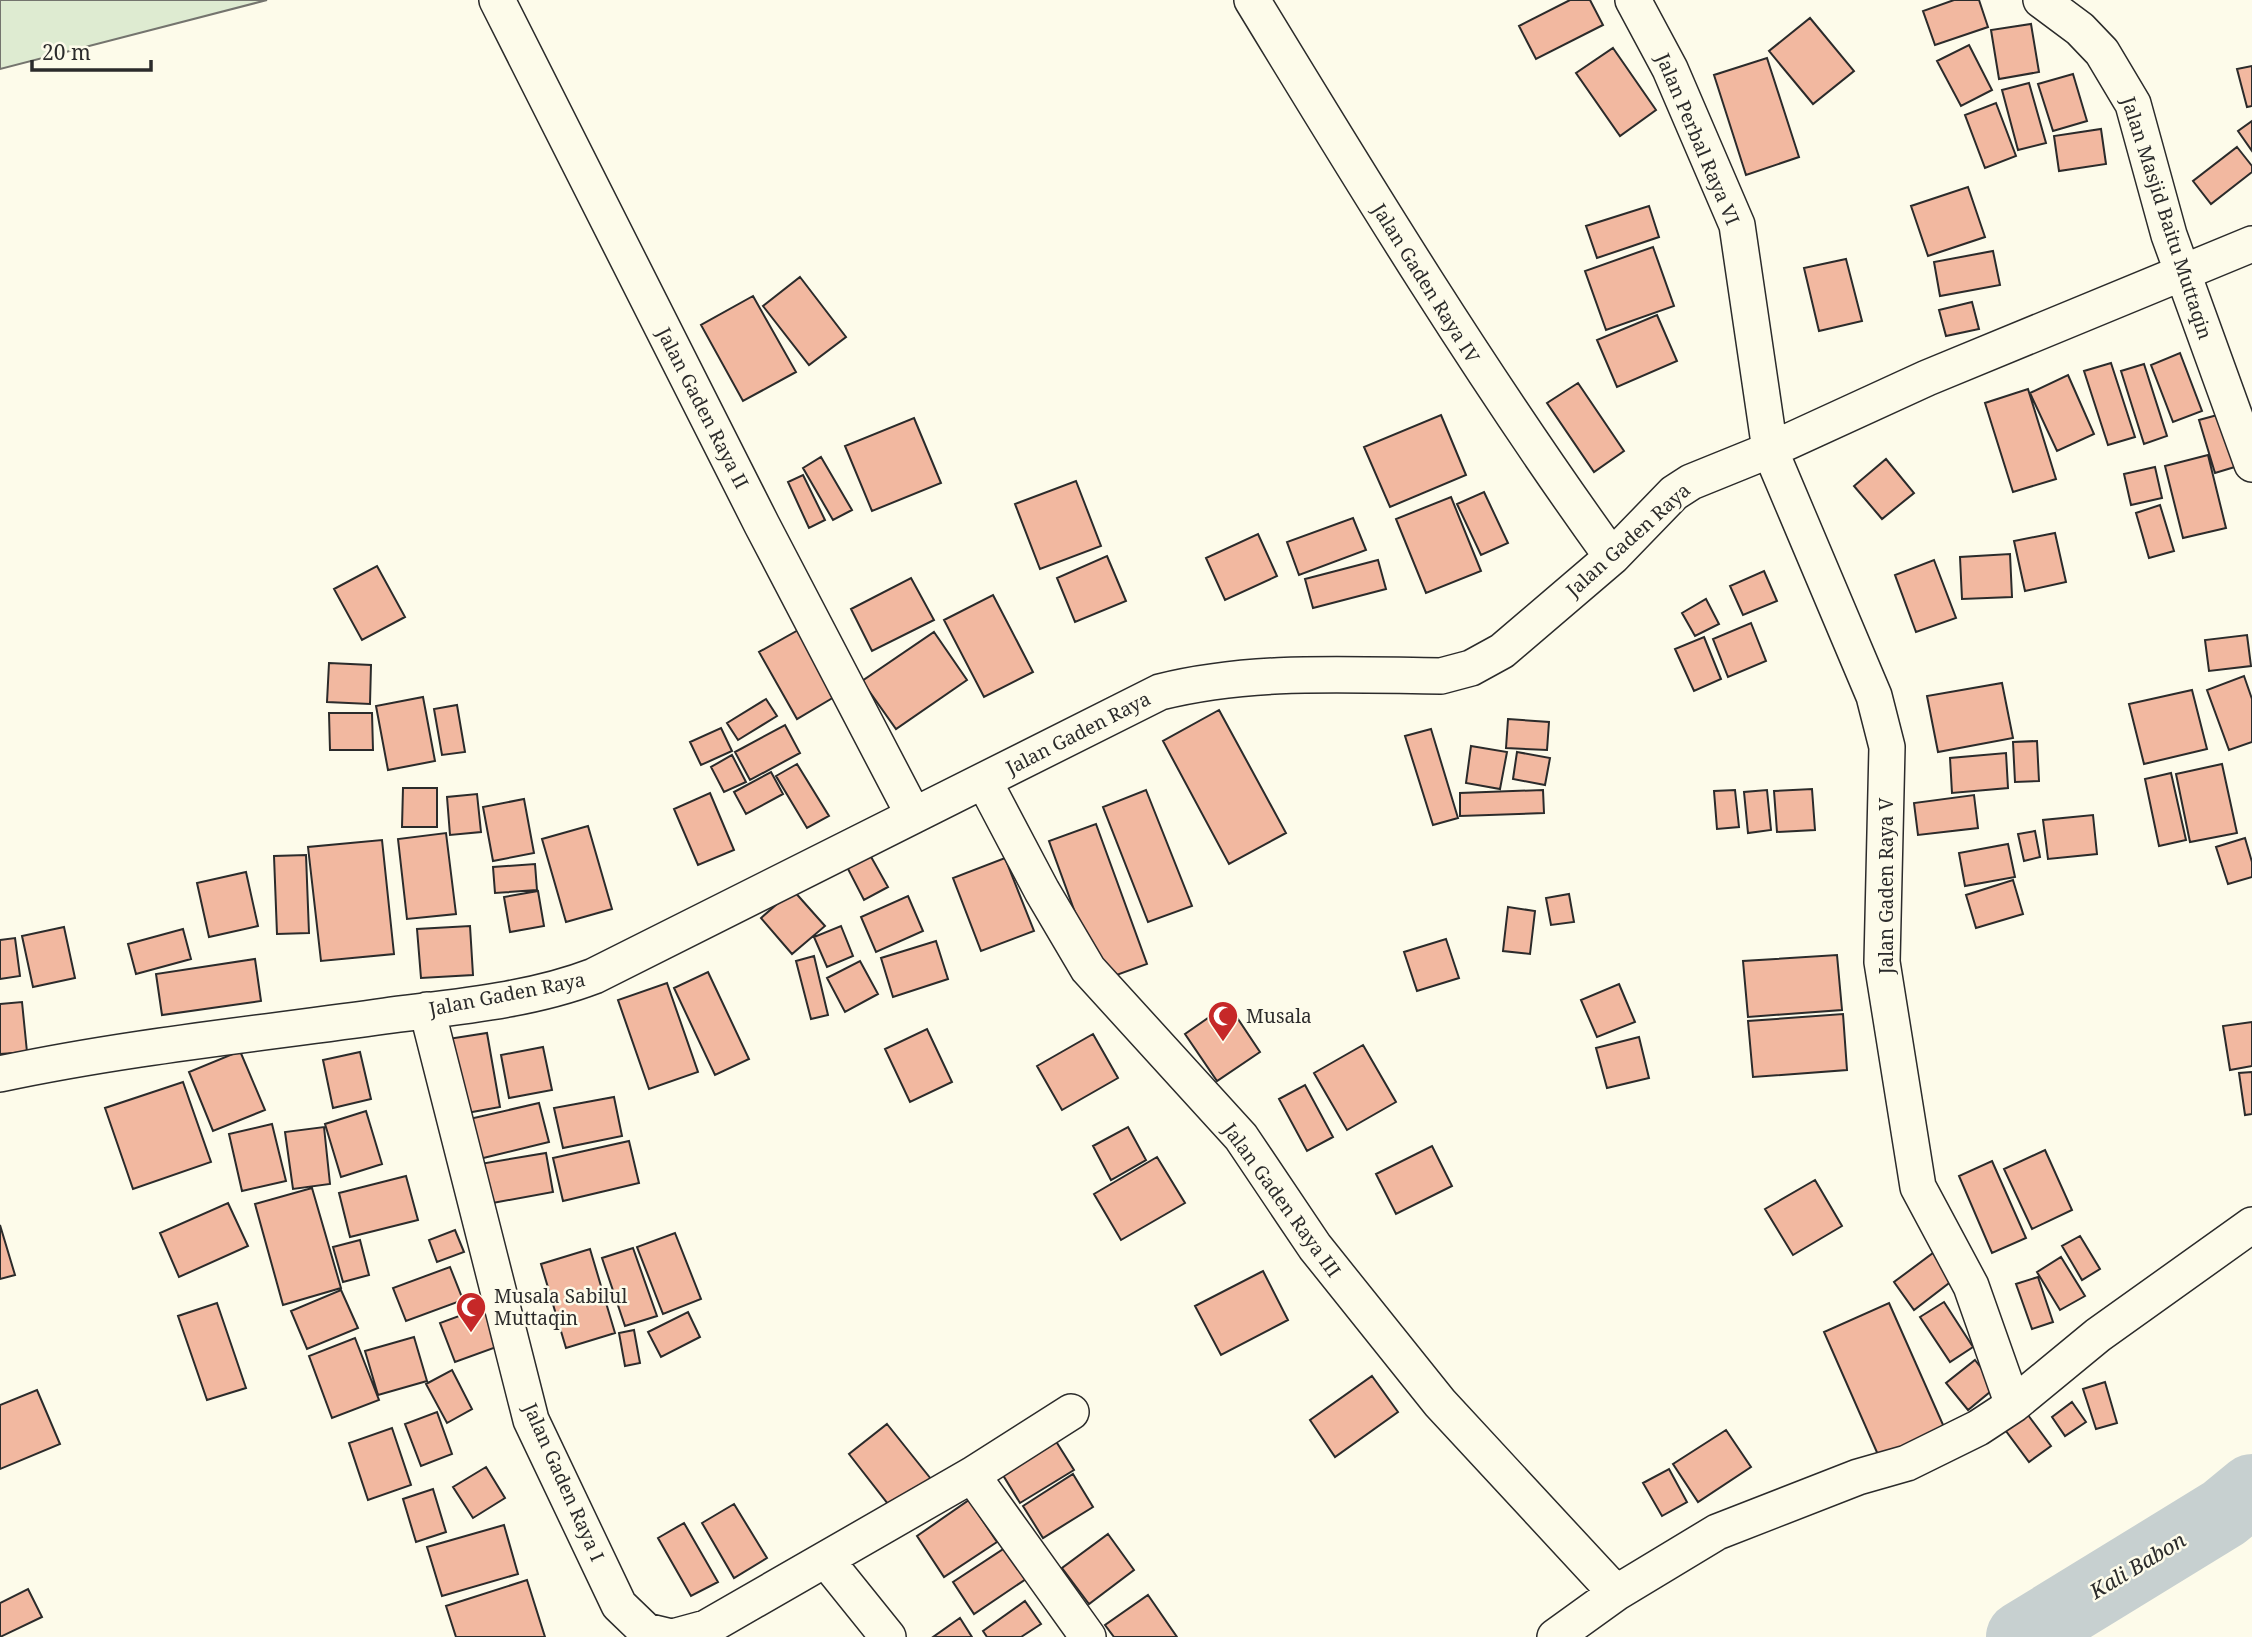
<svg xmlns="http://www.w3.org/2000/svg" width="2252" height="1637" viewBox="0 0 2252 1637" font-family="'Noto Serif',serif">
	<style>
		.green { fill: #deebd1; stroke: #74746e; stroke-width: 2 }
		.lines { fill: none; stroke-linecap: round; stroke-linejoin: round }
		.river { stroke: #c7d0d0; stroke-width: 72 }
		.building { fill: #f2b8a0; stroke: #2b2b2b; stroke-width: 2 }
		.street-casing { stroke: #2b2b2b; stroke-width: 38 }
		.street { stroke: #fdfbea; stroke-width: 35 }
		.labels { text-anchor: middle; stroke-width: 5; stroke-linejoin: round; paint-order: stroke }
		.street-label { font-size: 19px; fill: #2b2b2b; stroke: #fdfbea }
		.poi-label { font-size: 19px; fill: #2b2b2b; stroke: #fdfbea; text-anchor: start }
		.water-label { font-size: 21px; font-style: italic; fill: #2b2b2b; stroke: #fdfbea }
	</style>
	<rect width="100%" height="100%" fill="#fdfbea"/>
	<path class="green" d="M0,0H267L0,69Z"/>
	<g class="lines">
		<path class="river" d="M2022,1637L2224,1513L2252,1490"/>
	</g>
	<path class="building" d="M1570,0H1590L1603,25L1536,59L1519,26Z
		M1954,0H1979L1988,27L1935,45L1923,11Z
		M1810,18L1854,71L1813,104L1769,51Z
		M2031,24L2039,72L1999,79L1991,30Z
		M1969,45L1992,90L1961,106L1937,61Z
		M1613,48L1656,110L1620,136L1576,73Z
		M1767,58L1799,157L1746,175L1714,75Z
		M2252,66V106L2247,107L2237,69Z
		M2073,74L2087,121L2053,131L2038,84Z
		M2029,83L2046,143L2018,150L2002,90Z
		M1996,103L2016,156L1985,168L1965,115Z
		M2252,121V151L2238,131Z
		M2101,129L2106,164L2059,171L2054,136Z
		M2237,147L2252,166V172L2211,204L2193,181Z
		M1968,187L1985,237L1928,256L1911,206Z
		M1649,206L1659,237L1597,258L1586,226Z
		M1653,247L1674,306L1606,330L1585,271Z
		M1993,251L2000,285L1940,296L1934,262Z
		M1846,259L1862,321L1819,331L1804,268Z
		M800,277L846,337L809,365L763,306Z
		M753,296L796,372L743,401L701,325Z
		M1972,302L1979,329L1946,336L1939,310Z
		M1657,315L1677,361L1617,387L1597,340Z
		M2180,353L2202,411L2173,422L2151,365Z
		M2111,363L2135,437L2108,445L2084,371Z
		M2144,364L2167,436L2144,444L2121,371Z
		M2068,375L2094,434L2057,451L2030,393Z
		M1578,383L1624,451L1594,472L1547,403Z
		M2028,389L2056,479L2013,492L1985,403Z
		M2221,414L2238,466L2215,473L2199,420Z
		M1441,415L1466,475L1390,507L1364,447Z
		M914,418L941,483L872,511L845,446Z
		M2208,455L2226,528L2183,538L2165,466Z
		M821,457L852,510L833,520L803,468Z
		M1886,459L1914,493L1882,519L1854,486Z
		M2155,467L2162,498L2131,505L2124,474Z
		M803,475L825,520L809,528L788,482Z
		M1076,481L1101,546L1040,569L1015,504Z
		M1484,492L1508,543L1481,555L1457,504Z
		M1451,497L1481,571L1426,593L1396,519Z
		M2160,505L2174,551L2149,558L2136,513Z
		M1353,518L1366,550L1299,575L1287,542Z
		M2055,533L2066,582L2025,591L2014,541Z
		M1258,534L1277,576L1225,600L1206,558Z
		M2010,554L2012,597L1962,599L1960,557Z
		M1107,556L1126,601L1075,622L1057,578Z
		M1378,560L1386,589L1313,608L1305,579Z
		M1934,560L1956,618L1916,632L1895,575Z
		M377,566L405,617L362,640L334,589Z
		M1764,571L1777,601L1743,615L1730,586Z
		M911,578L934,620L872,651L851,609Z
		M993,595L1033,672L984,697L944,620Z
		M1706,599L1719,624L1695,636L1682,613Z
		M1751,623L1766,661L1728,677L1713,639Z
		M809,624L846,690L797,719L759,652Z
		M934,632L967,680L896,729L862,681Z
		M2247,635L2251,666L2209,671L2205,640Z
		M1704,637L1721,679L1694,691L1675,649Z
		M329,663L371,665L370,704L327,702Z
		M2244,676L2252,699V742L2229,750L2207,690Z
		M2002,683L2013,738L1938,752L1927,696Z
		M2192,690L2207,749L2144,764L2129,704Z
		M423,697L435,761L388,770L376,706Z
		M766,699L777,716L738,740L727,723Z
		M457,705L465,752L442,755L434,709Z
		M1219,710L1286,833L1229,864L1163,741Z
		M329,713H372L373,750H330Z
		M1508,719L1549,722L1547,750L1506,748Z
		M785,725L800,753L750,780L735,752Z
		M721,728L732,751L701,765L690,742Z
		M1431,729L1458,818L1433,825L1405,736Z
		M2037,741L2039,781L2015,782L2013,742Z
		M1471,746L1507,752L1500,789L1466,783Z
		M1517,752L1550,758L1545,785L1513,779Z
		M2006,753L2008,788L1952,793L1950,758Z
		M732,755L746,782L724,792L711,767Z
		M797,764L829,816L807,828L776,776Z
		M2222,764L2237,833L2190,842L2176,774Z
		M771,772L783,794L746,814L734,792Z
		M2171,773L2186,840L2159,846L2145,779Z
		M403,788H437V827H402Z
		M1812,789L1815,830L1777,832L1774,791Z
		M1146,790L1192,906L1148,922L1103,807Z
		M1543,790L1544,813L1460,816V793Z
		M1735,790L1739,827L1717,829L1714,791Z
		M1767,790L1771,830L1748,833L1744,792Z
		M710,793L734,850L698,865L674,809Z
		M477,794L481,832L450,835L447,797Z
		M1974,795L1978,828L1918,835L1914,803Z
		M524,799L534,853L493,861L483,807Z
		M2093,815L2097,854L2048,859L2043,820Z
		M1096,824L1147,964L1100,981L1049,841Z
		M588,826L612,909L566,922L542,839Z
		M2035,831L2040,857L2024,861L2018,834Z
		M446,833L456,914L407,919L398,839Z
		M2245,838L2252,862V877L2228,884L2216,847Z
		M382,840L394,954L321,961L308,847Z
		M2008,844L2015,877L1965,886L1959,853Z
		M306,855L309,933L277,934L274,856Z
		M870,855L888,887L864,900L847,867Z
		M1005,858L1034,931L981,951L953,878Z
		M535,864L537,890L495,893L493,867Z
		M246,872L258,926L209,937L197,883Z
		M2013,880L2023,914L1976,928L1966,895Z
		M793,890L825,926L792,954L761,918Z
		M538,891L544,926L510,932L504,897Z
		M1569,894L1574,922L1551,925L1546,898Z
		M908,896L923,931L876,952L861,917Z
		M1508,907L1535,911L1530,954L1503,951Z
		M470,926L473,975L421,978L417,929Z
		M841,926L853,956L827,967L814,937Z
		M64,927L75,978L33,987L22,936Z
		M183,929L191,959L136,974L128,944Z
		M15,938L20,976L0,979V940Z
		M1446,939L1459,978L1417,991L1404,952Z
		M936,941L948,979L893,997L881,958Z
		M1837,955L1842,1010L1748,1017L1743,961Z
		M814,956L828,1015L811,1019L796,961Z
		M255,959L261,1001L162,1015L156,974Z
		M860,961L878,994L845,1012L827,978Z
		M708,972L749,1059L715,1075L674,988Z
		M667,983L698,1072L649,1089L618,1000Z
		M1619,984L1635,1022L1597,1037L1581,1000Z
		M22,1002L27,1052L0,1054V1004Z
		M1228,1004L1260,1052L1217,1081L1185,1034Z
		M1843,1014L1847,1070L1753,1077L1748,1021Z
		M2252,1022V1066L2230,1070L2223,1026Z
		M927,1029L952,1082L910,1102L885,1049Z
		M487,1033L500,1107L461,1114L448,1039Z
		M1093,1034L1118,1078L1062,1110L1037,1066Z
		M1639,1037L1649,1078L1607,1088L1596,1048Z
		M1363,1045L1396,1102L1347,1130L1314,1073Z
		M543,1047L552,1090L509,1098L501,1055Z
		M240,1051L265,1110L213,1131L189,1072Z
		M360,1052L371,1099L333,1108L323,1060Z
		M2252,1072V1114L2245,1115L2239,1073Z
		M183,1082L211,1162L133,1189L105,1108Z
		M1305,1085L1333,1137L1307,1151L1279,1099Z
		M614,1097L622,1136L563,1148L554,1108Z
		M539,1103L549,1142L475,1160L465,1120Z
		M366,1111L382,1164L341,1177L325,1124Z
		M272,1124L286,1181L242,1191L229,1134Z
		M324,1127L330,1184L293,1189L285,1132Z
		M1128,1127L1146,1160L1111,1180L1093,1146Z
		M629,1141L639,1183L563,1201L553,1158Z
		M1432,1146L1452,1186L1396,1214L1376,1174Z
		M2045,1150L2072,1210L2032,1229L2004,1169Z
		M546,1153L553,1192L487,1204L480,1164Z
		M1157,1157L1185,1203L1121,1240L1094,1194Z
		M1992,1161L2026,1238L1992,1253L1959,1176Z
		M406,1176L418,1220L350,1237L339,1193Z
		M1815,1180L1842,1226L1793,1255L1765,1209Z
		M312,1188L341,1288L283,1305L255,1204Z
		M228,1203L248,1246L179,1277L160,1233Z
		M0,1225L15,1275L0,1279Z
		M455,1230L464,1252L437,1262L429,1240Z
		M675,1233L701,1299L663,1314L637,1247Z
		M2080,1236L2100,1269L2082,1280L2062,1246Z
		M360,1240L369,1275L343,1282L333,1247Z
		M633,1248L657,1316L625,1326L602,1258Z
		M590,1249L615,1333L566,1348L541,1264Z
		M1933,1253L1953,1280L1914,1310L1894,1282Z
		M2061,1257L2085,1296L2060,1310L2037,1272Z
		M450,1267L463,1300L406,1321L393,1288Z
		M1263,1271L1288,1320L1221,1355L1195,1306Z
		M2038,1277L2053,1322L2032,1329L2016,1284Z
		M341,1290L358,1328L307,1349L291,1311Z
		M1944,1302L1973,1347L1950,1362L1920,1317Z
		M217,1303L246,1388L207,1400L178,1316Z
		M1889,1303L1944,1427L1879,1457L1824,1332Z
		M486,1306L502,1345L455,1362L440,1323Z
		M688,1312L700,1337L661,1357L648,1332Z
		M634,1330L640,1363L625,1366L619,1333Z
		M414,1337L427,1381L378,1395L365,1351Z
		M355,1338L379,1400L332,1418L309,1356Z
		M1975,1360L1996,1387L1968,1410L1946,1383Z
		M452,1370L472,1409L447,1423L426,1384Z
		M1372,1376L1398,1412L1335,1457L1310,1420Z
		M2105,1382L2117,1423L2096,1429L2083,1389Z
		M37,1390L60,1444L0,1469V1405Z
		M2072,1402L2086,1422L2065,1436L2052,1417Z
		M2025,1411L2051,1446L2029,1462L2003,1427Z
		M437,1412L452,1454L421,1466L405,1424Z
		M887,1424L931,1479L892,1509L849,1454Z
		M392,1428L411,1485L368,1500L349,1443Z
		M1726,1430L1751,1467L1698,1502L1673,1464Z
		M1052,1435L1074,1470L1020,1503L998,1467Z
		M486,1467L505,1498L473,1518L453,1487Z
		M1669,1469L1687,1502L1662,1516L1643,1483Z
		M1073,1474L1093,1507L1043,1538L1023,1506Z
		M433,1489L446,1532L416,1542L403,1499Z
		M969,1500L997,1542L944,1577L917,1536Z
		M734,1504L767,1558L734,1578L702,1523Z
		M684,1523L718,1582L691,1596L658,1538Z
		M504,1525L518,1574L442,1596L427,1547Z
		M1108,1534L1134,1570L1089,1604L1062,1568Z
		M1008,1546L1029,1577L974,1614L953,1582Z
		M527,1580L545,1637H456L446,1606Z
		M28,1589L42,1617L0,1637V1603Z
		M1148,1595L1177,1637H1114L1105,1625Z
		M1025,1601L1041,1624L1021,1637H987L983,1631Z
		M960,1618L972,1637H933Z"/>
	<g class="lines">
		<g class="street-casing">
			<path id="street" d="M497,0L762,525L913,814
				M1252,0C1367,189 1482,377 1612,557
				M1633,0L1670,69L1737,225L1770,450L1874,696L1887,747L1882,962L1918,1187L1971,1286L2013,1405
				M2041,0L2080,29L2102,52L2133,104L2169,235L2252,464
				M984,781L1042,891L1088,969L1241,1137L1315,1247L1440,1403L1616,1593
				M427,1010L531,1420L619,1605L646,1631L671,1637
				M0,1074C127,1047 257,1034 385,1016C454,1007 529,1001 594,976L1160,692C1252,669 1347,675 1441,676L1471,668L1502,651L1612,557L1674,493L1691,482L1770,450L1927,378L2252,244
				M972,1475L1088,1637
				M826,1560L888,1637
				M673,1637L706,1628L972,1475L1071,1412
				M1555,1637L1616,1593L1717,1532L1858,1477L1907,1463L1978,1428L2013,1405L2098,1335L2252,1225"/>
		</g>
		<use href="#street" class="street"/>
	</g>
	<defs>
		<g id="mosque-pin" transform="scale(1.575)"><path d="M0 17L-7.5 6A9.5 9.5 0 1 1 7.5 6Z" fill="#c62828" stroke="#fdfbea"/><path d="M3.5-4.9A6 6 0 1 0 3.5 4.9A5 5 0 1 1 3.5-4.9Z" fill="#fff"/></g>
	</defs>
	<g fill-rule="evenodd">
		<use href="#mosque-pin" x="1223" y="1016"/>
		<use href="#mosque-pin" x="471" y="1307"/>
	</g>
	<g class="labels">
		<g class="street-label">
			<text transform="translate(1698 139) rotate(67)" y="7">Jalan Perbal Raya VI</text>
			<text transform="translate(2167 218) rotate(72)" y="7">Jalan Masjid Baitu Muttaqin</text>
			<text transform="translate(1426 283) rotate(58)" y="7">Jalan Gaden Raya IV</text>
			<text transform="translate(703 408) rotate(63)" y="7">Jalan Gaden Raya II</text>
			<text transform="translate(1628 540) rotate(-42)" y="7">Jalan Gaden Raya</text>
			<text transform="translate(1078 733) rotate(-27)" y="7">Jalan Gaden Raya</text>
			<text transform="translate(1886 886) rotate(-90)" y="7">Jalan Gaden Raya V</text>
			<text transform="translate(507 994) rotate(-11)" y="7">Jalan Gaden Raya</text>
			<text transform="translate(1282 1200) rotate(54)" y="7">Jalan Gaden Raya III</text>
			<text transform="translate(564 1482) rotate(66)" y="7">Jalan Gaden Raya I</text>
		</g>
		<g class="poi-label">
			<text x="1246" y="1023">Musala</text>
			<text x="494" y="1303">Musala Sabilul<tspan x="494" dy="22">Muttaqin</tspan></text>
		</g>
		<g class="water-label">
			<text transform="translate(2138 1566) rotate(-31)" y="7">Kali Babon</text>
		</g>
	</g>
	<path d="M32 60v10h119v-10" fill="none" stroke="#2b2b2b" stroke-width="3.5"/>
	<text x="42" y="60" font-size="21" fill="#2b2b2b" stroke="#fdfbea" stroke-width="5" paint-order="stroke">20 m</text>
</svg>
